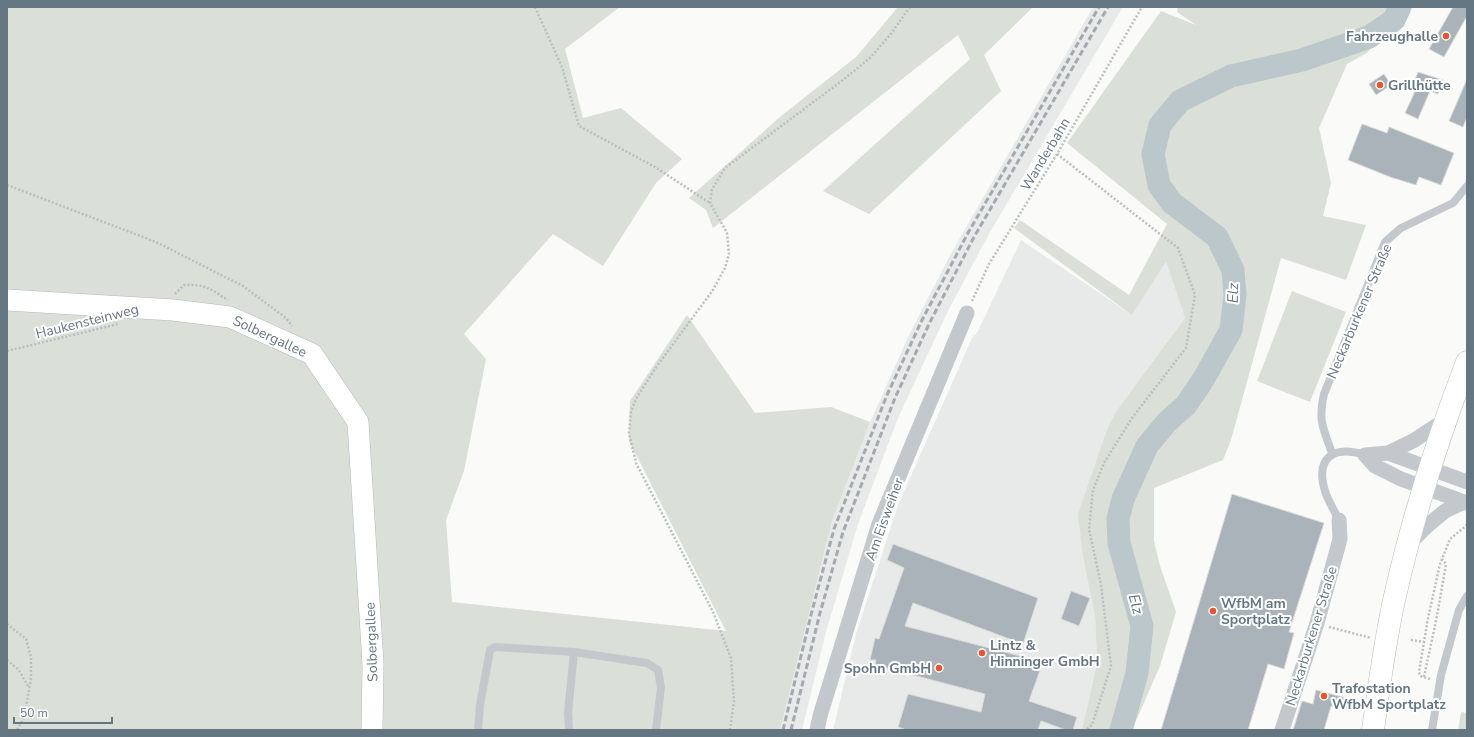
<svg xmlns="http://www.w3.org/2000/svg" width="1474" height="737" viewBox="0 0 1474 737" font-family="'Nunito Sans',sans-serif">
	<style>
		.built { fill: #e8e9e9 }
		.green { fill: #dadfd7 }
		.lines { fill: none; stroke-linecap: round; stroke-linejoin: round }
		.river { stroke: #bbc7cb; stroke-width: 23 }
		.building { fill: #aab3b9; stroke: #dcdcda }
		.secondary-casing { stroke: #b3babf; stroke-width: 22 }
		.primary-casing { stroke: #b5babe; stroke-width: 23 }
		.path { stroke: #bbbfc2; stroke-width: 2.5; stroke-dasharray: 2 2; stroke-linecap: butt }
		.lane { stroke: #c3c8cc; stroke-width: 8 }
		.street { stroke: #c3c8cc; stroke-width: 15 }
		.secondary { stroke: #fff; stroke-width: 21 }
		.primary { stroke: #fff; stroke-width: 22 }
		.rail { stroke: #a2aab0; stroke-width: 3; stroke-dasharray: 6 3; stroke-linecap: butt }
		.poi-dot { fill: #e4572e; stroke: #fff; stroke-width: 1.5 }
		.labels { text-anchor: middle; stroke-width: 4; stroke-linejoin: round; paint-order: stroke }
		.poi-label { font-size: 14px; font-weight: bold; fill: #657683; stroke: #fff; text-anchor: start }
		.street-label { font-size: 14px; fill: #657683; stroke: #fff }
		.water-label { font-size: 15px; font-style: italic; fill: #60757c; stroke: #fff }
	</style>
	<rect width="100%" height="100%" fill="#fafaf8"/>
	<path class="built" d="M1093,7H1123L989,234L948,311L898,418L858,524L826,632L802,730H780L832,521L860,445L908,337L948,259Z
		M1021,240L1132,315L1166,262L1185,318L1117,410L1095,615L1097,663L1082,730H833L856,634L898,505L972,338L978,331Z"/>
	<path class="green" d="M7,7H620L565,49L583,118L621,108L682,159L656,183L603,266L553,234L464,334L486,359L464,471L446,520L452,602L726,631L629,441L630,401L687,315L755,413L831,407L870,422L832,521L780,730H7Z
		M898,7H1033L984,55L1001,91L869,214L823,191L970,59L958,35L713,228L706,210L689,198L781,116L856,57Z
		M1178,7H1403L1367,53L1347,64L1319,128L1331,183L1323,216L1366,225L1346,280L1281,258L1231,440L1223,460L1154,488V541L1160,566L1176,612L1160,666L1132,730H1082L1097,663L1095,615L1083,556L1078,514L1107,430L1117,410L1185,318L1166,262L1132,315L1014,228L1020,220L1129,295L1167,224L1067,143L1161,11L1196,25L1177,12Z
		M1292,291L1346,312L1310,402L1257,381Z
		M1461,712L1467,713V730H1458Z"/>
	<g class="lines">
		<path class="river" d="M1121,730L1137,673L1142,626L1119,543L1118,519L1123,499L1147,446L1167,422L1186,405L1203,380L1231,330L1235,295L1233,270L1217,237L1172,203L1159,185L1153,154L1160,125L1180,101L1231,76L1302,60L1369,37L1394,20L1400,7"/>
	</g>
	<path class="building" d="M1453,7H1467V16L1444,57L1429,49Z
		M1418,72L1443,80L1438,94L1430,91L1418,119L1405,113L1417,87L1413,85Z
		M1384,74L1391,85L1376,95L1369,84Z
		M1467,79V117L1463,127L1449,121Z
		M1362,124L1387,133L1389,127L1454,153L1441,185L1419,177L1416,185L1390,177L1348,160Z
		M1232,494L1324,523L1289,632L1294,633L1284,669L1268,664L1248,730H1161Z
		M893,544L1038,598L1023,644L913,603L905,626L1043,662L1029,701L1077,717L1073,730H1066L1041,721L1038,730H904V729L898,727L908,694L981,712L985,694L875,665L876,660H870L875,638L879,639L904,568L887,560Z
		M1071,591L1090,598L1079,626L1061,619Z
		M1316,690L1354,700L1352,710L1331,706L1324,730H1293L1302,701L1313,704Z"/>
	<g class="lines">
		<g class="secondary-casing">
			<path id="secondary" d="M7,300L173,310L230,317L312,354L358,422L373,664L372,730"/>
		</g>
		<g class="primary-casing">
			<path id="primary" d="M1373,730C1379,685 1385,640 1395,596C1413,516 1438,438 1467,362"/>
		</g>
		<path class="path" d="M535,7L562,67L579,126L655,167L710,203
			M1057,154L1178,248L1195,295L1186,348L1132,418L1104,463L1093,490L1089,529L1101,585L1111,666L1092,725L1086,730
			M7,185L156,242L243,286L286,318L292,326
			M175,294L184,285C206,284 210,289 228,300
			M972,301L989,264L1057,154L1142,7
			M7,351L118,324
			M7,624L26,639L31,657V679L24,718L17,730
			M1329,627L1371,638
			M1411,640L1424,642
			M7,660L19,670L29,688
			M1424,677L1437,616L1446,564L1442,559
			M1430,679L1420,676L1419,672L1428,618L1440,564L1450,539L1467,525
			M730,730L734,701L731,658L713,612L636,463L629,433L631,411L637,397L657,366L713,290L725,268L729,254L727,233L710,203L712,189L725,168L843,80L871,57L890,35L910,7"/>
		<path class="lane" d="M1332,453C1323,428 1318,421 1324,394L1385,242L1401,228L1453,203L1467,186
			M1339,520C1334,510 1328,501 1325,491C1315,458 1333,445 1365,455
			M478,730L480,705L490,650L495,647L574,652L647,663L658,670L661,688L656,730
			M569,730L568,713L574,652
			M1432,730L1441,675L1459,610L1467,596"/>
		<path class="street" d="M1388,453L1413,441L1445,420
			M1365,455L1375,466L1401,479L1467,503
			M1365,455L1388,453L1467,482
			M1408,545L1427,526L1445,511L1464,502
			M817,730L820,716L879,524L967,313
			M1282,730L1317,623L1340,539L1339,520"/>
		<use href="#secondary" class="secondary"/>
		<use href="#primary" class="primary"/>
		<path class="rail" d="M783,730L812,611L834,529L887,395L922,320L968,233L1099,7
			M791,730L820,613L843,532L895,398L929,324L974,237L1108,7"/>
	</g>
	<g class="poi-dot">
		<circle cx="1446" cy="36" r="4"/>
		<circle cx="1380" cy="85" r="4"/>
		<circle cx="1213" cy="611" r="4"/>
		<circle cx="982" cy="653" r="4"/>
		<circle cx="939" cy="668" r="4"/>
		<circle cx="1324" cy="696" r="4"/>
	</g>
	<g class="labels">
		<g class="poi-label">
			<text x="1438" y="41" text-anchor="end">Fahrzeughalle</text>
			<text x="1388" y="90">Grillhütte</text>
			<text x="1221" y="608">WfbM am<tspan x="1221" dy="16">Sportplatz</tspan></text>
			<text x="990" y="650">Lintz &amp;<tspan x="990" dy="16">Hinninger GmbH</tspan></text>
			<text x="931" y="673" text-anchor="end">Spohn GmbH</text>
			<text x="1332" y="693">Trafostation<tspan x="1332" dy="16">WfbM Sportplatz</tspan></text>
		</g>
		<g class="street-label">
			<text transform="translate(1045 154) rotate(-59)" y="5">Wanderbahn</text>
			<text transform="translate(1359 311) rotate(-67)" y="5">Neckarburkener Straße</text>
			<text transform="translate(87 321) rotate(-14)" y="5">Haukensteinweg</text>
			<text transform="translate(270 336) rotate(25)" y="5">Solbergallee</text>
			<text transform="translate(884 519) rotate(-70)" y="5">Am Eisweiher</text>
			<text transform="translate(1311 636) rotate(-73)" y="5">Neckarburkener Straße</text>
			<text transform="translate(371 642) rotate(-92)" y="5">Solbergallee</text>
		</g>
		<g class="water-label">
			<text transform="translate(1233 293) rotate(-89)" y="5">Elz</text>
			<text transform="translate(1136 604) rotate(74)" y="5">Elz</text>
		</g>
	</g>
	<rect width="1474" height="737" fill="none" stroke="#657683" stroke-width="16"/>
	<path d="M14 717v6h98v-6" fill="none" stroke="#657683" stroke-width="2"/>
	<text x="20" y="717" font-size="12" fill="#657683" stroke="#ffffff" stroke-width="3" paint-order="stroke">50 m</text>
</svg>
